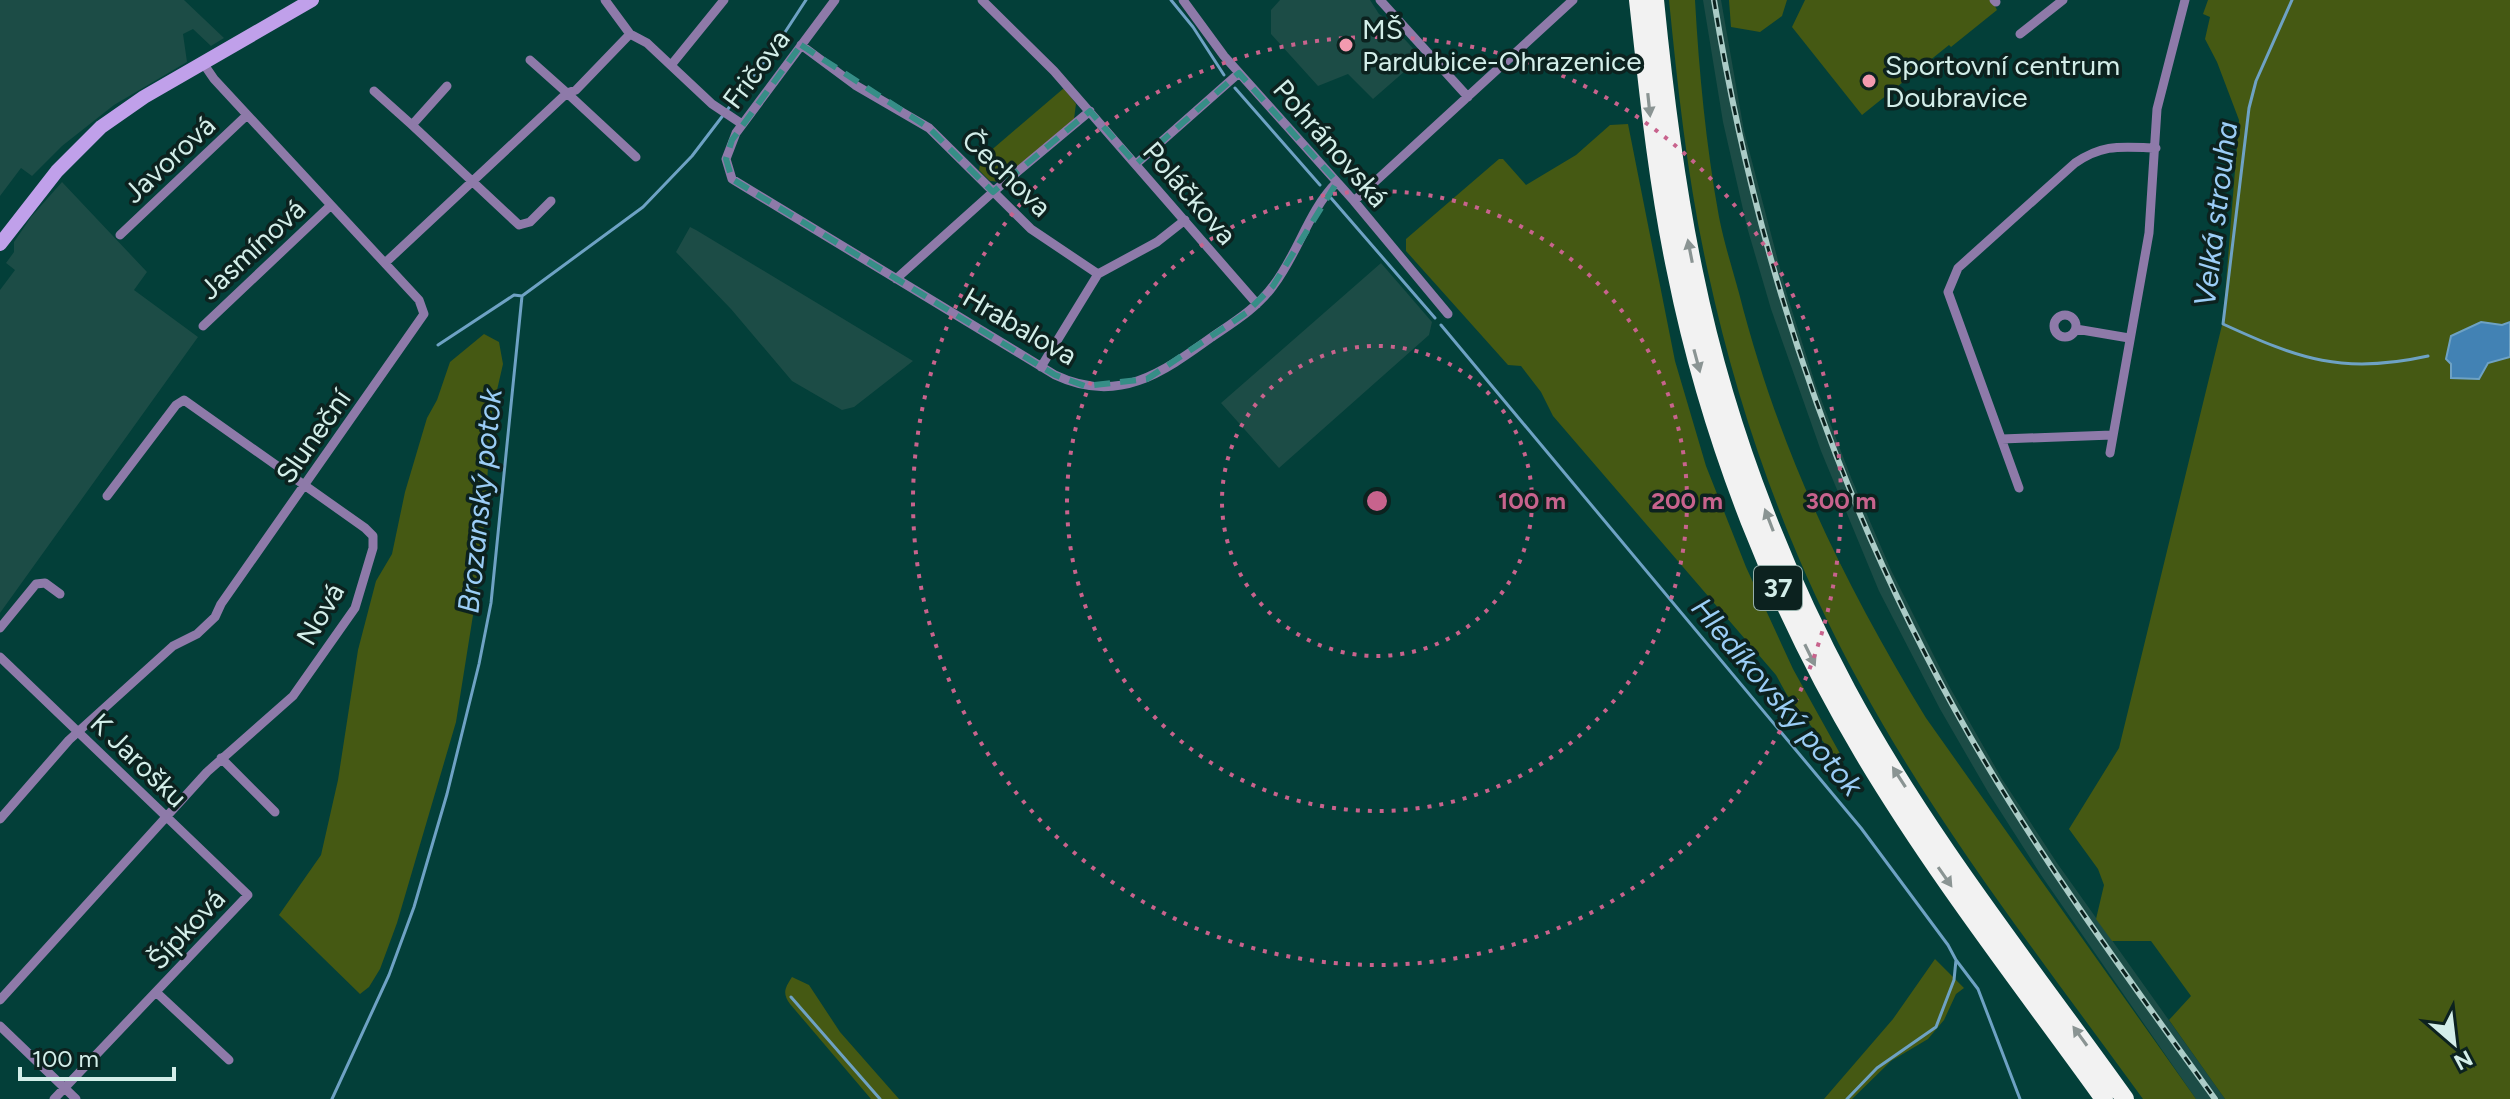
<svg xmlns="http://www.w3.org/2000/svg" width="2510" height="1099" viewBox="0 0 2510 1099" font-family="Figtree,sans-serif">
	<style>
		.built { fill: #1c4c46 }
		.green { fill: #455913 }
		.water { fill: #4282b4; stroke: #6ea2c4; stroke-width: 2 }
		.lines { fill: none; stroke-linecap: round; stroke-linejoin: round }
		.stream { stroke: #6ea2c4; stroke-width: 3 }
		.street { stroke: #8e7aa9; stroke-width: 9 }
		.secondary { stroke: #c0a0ea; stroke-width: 14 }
		.highway { stroke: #f2f2f2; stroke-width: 18 }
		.rail-casing { stroke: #abccc7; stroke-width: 6 }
		.rail { stroke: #0c221f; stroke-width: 3; stroke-dasharray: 9; stroke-linecap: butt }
		.oneway { fill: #8a9493 }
		.marked { fill: none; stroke: #368e87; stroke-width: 6; stroke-dasharray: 16 10; stroke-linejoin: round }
		.ring { fill: none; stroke: #c8638d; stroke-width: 4; stroke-dasharray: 4 8 }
		.poi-dot { fill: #f29aaf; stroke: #0c221f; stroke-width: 3 }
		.labels { text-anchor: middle; stroke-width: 7; stroke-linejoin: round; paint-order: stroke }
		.shield { fill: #0c221f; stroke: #97b1ac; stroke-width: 2 }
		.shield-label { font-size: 26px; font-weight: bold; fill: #d3eee9 }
		.poi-label { font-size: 28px; fill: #d3eee9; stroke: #0c221f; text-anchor: start }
		.street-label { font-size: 28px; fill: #d3eee9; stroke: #0c221f }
		.water-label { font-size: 30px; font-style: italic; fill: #9bcdf6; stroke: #0c221f }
		.centre { fill: #c8638d; stroke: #0c221f; stroke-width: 4 }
		.ring-label { font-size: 24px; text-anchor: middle; font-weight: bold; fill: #c8638d; stroke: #0c221f; stroke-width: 7; stroke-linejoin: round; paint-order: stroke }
	</style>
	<rect width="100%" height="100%" fill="#033f39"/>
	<path class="built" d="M0,0H184L224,38L211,46L193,29L183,34L187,62L114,105L62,146L32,176L21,168L0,196Z
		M1280,0H1370L1379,14L1384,17L1421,57L1373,99L1348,74L1318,86L1271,34V10Z
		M1703,0H1721L1744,131L1787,295L1816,386L1852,480L1891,570L1949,686L2002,779L2057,863L2225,1099H2196L2041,875L1988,792L1940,709L1879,591L1821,451L1771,309L1747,227L1723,122Z
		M62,182L147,272L134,290L198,337L0,613V290L15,270L6,263L14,252V242L31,217Z
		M690,227L696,230L913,361L854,407L842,410L792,381L731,309L676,252Z
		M1381,263L1432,322L1429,335L1279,468L1221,403Z"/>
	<path class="green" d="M1669,0H1695C1699,72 1706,145 1719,217C1724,242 1732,268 1739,293C1779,450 1842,580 1926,718L2196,1099H2143C2045,964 1940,831 1860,684C1790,556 1739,416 1708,272C1688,183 1678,91 1669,0Z
		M1729,0H1787L1782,16L1760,32L1731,27Z
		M1805,0H1992L1997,10L1951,47L1949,45L1862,115L1792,27Z
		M2208,0H2510V322L2502,325L2481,322L2451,336L2487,363L2510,357V1099H2225L2169,1020L2191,996L2151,941H2112L2096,919L2104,885L2098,869L2069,829L2119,748L2223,321L2239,120L2217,62L2205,39L2210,17L2203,14Z
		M1064,88L1076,104L1074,119L1000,182L990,181L979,170L981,159Z
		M1628,124L1675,361L1706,466L1746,567L1793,669L1843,759L1842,766L1787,695L1776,675L1553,416L1541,392L1521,366L1508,365L1406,251V239L1499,159H1503L1526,185L1576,155L1610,125Z
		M484,334L499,342L503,364L492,412L481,565L456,722L397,923L380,969L369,987L360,994L279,915L321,855L338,780L358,650L376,581L392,554L405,492L427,418L437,400L450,362Z
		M1935,959L1964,988L1956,994L1944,1020L1928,1039L1891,1061L1852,1099H1824L1893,1019Z
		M792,977L809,985L840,1032L899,1099H871L790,1004C782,993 785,988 792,977Z"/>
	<path class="water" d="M2481,322L2502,325L2510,322V357L2488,363L2479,379L2451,378V364L2446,359L2451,336Z"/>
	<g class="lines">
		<path class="stream" d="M1171,0L1193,27L1224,75
			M2292,0L2256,81L2249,108L2223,324C2299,359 2343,375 2428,356
			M1235,88L1320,185
			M1331,198L1435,318
			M1441,325L1861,828L1948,945L1956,960L1954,980L1936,1027L1877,1068L1847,1099
			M438,345L514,295L522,296
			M1956,960L1978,989L2020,1099
			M791,997L880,1099
			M332,1099L389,975L414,907L447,794L479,664L491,603L522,296L643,207L692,156L776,46L806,0"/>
		<path class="street" d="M835,0L736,133L726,159L732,179L1055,375C1118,405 1162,373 1212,337C1234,322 1257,308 1273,286C1298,254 1308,211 1337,182
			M982,0L1054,71L1257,304
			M1183,0L1224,56L1354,201L1448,314
			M1380,0L1468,97
			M1994,0L1996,2
			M630,34L647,43L712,104L742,124
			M2020,34L2063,0
			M801,45L855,85L929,128L1031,229L1098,274L1157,242L1185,220
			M530,60L567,93L576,90L630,34L605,0
			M672,64L724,0
			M374,91L412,125L447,86
			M412,125L519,225L530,222L551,201
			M1136,164L1239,73
			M1354,201L1573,0
			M120,235L247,115
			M385,263L567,93L636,157
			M896,279L993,192L1090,111
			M2054 326a11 11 0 1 1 22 0a11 11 0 1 1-22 0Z
			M203,326L331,205
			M2076,329L2129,338
			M1041,367L1098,274
			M2002,439L2112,435
			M2110,453L2149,233L2157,109L2185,0
			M2019,488L1948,292L1958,268L2075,163C2104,143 2122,147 2156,148
			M0,628L36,584L45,583L60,594
			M0,657L248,895L54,1099
			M221,758L275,812
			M0,819L69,740L173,646L197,634L215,617L221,604L424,314L419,300L214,79L203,63
			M156,992L229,1060
			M0,1000L207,772L293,696L355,608L373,548V536L365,528L184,400L176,405L107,496
			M0,1026L76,1099"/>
		<path class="secondary" d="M0,244L57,171L101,127L144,97L312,0"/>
		<path class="highway" d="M1638,0C1648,91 1657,182 1676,272C1710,441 1775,605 1863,753C1935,874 2022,985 2104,1099
			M1655,0C1664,91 1675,182 1694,272C1724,418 1777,559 1847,690C1925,835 2030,966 2125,1099"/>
		<g class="rail-casing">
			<path id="rail" d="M1714,0C1756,259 1840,510 1971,738C2044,864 2130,981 2215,1099"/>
		</g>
		<use href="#rail" class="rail"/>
	</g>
	<defs><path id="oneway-solid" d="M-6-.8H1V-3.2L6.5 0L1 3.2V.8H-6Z" transform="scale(2)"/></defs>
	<g class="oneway">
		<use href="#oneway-solid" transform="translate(1649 105) rotate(84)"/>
		<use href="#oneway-solid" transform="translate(1690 251) rotate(-101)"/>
		<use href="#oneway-solid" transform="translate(1697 361) rotate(75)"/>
		<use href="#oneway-solid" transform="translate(1769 520) rotate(-111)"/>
		<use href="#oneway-solid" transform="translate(1810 655) rotate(64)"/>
		<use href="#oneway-solid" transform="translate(1899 777) rotate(-123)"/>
		<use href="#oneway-solid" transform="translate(1945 877) rotate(55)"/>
		<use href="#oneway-solid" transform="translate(2080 1036) rotate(-126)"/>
	</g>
	<path class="marked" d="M801,45L929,128L993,192L1090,111L1136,164L1239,73L1337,182L1273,286L1246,313L1147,379L1085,386L1055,375L732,179L726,159L732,140Z"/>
	<g class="ring">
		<circle cx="1377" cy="501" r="155"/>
		<circle cx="1377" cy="501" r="310"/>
		<circle cx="1377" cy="501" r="464"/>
	</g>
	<g class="poi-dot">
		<circle cx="1346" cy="45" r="8"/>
		<circle cx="1869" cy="81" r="8"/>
	</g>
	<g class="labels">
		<rect class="shield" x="1754" y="566" width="48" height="44" rx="6"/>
		<g class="shield-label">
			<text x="1778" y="597">37</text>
		</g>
		<g class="poi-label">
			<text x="1362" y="39">MŠ<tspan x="1362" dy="32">Pardubice-Ohrazenice</tspan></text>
			<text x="1885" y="75">Sportovní centrum<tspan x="1885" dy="32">Doubravice</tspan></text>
		</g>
		<g class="street-label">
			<text transform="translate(756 69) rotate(-53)" y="10">Fričova</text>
			<text transform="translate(1331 143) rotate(49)" y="10">Pohránovská</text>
			<text transform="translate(169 159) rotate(-43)" y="10">Javorová</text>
			<text transform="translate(1007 173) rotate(44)" y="10">Čechova</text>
			<text transform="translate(1190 193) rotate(49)" y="10">Poláčkova</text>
			<text transform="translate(252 249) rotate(-43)" y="10">Jasmínová</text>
			<text transform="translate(1020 326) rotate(30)" y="10">Hrabalova</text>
			<text transform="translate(313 436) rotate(-55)" y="10">Sluneční</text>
			<text transform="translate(320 614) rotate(-60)" y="10">Nová</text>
			<text transform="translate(139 760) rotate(44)" y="10">K Jarošku</text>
			<text transform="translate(186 929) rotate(-47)" y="10">Šípková</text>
		</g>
		<g class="water-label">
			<text transform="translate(2216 214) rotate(-83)" y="10">Velká strouha</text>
			<text transform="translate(480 501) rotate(-84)" y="10">Brozanský potok</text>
			<text transform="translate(1777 697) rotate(50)" y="10">Hledíkovský potok</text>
		</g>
	</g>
	<circle cx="1377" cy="501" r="12" class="centre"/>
	<g class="ring-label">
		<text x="1532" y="509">100 m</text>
		<text x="1687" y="509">200 m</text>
		<text x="1841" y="509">300 m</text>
	</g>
	<g transform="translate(2454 1043) rotate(152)" stroke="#0c221f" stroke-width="6" paint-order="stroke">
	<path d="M0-6L14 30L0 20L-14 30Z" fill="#d3eee9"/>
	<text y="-12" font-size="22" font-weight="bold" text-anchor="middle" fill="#d3eee9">N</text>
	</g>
	<path d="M20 1067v12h154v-12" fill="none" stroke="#d3eee9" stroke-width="4"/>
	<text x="32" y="1067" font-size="24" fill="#d3eee9" stroke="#0c221f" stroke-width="6" paint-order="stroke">100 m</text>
</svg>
